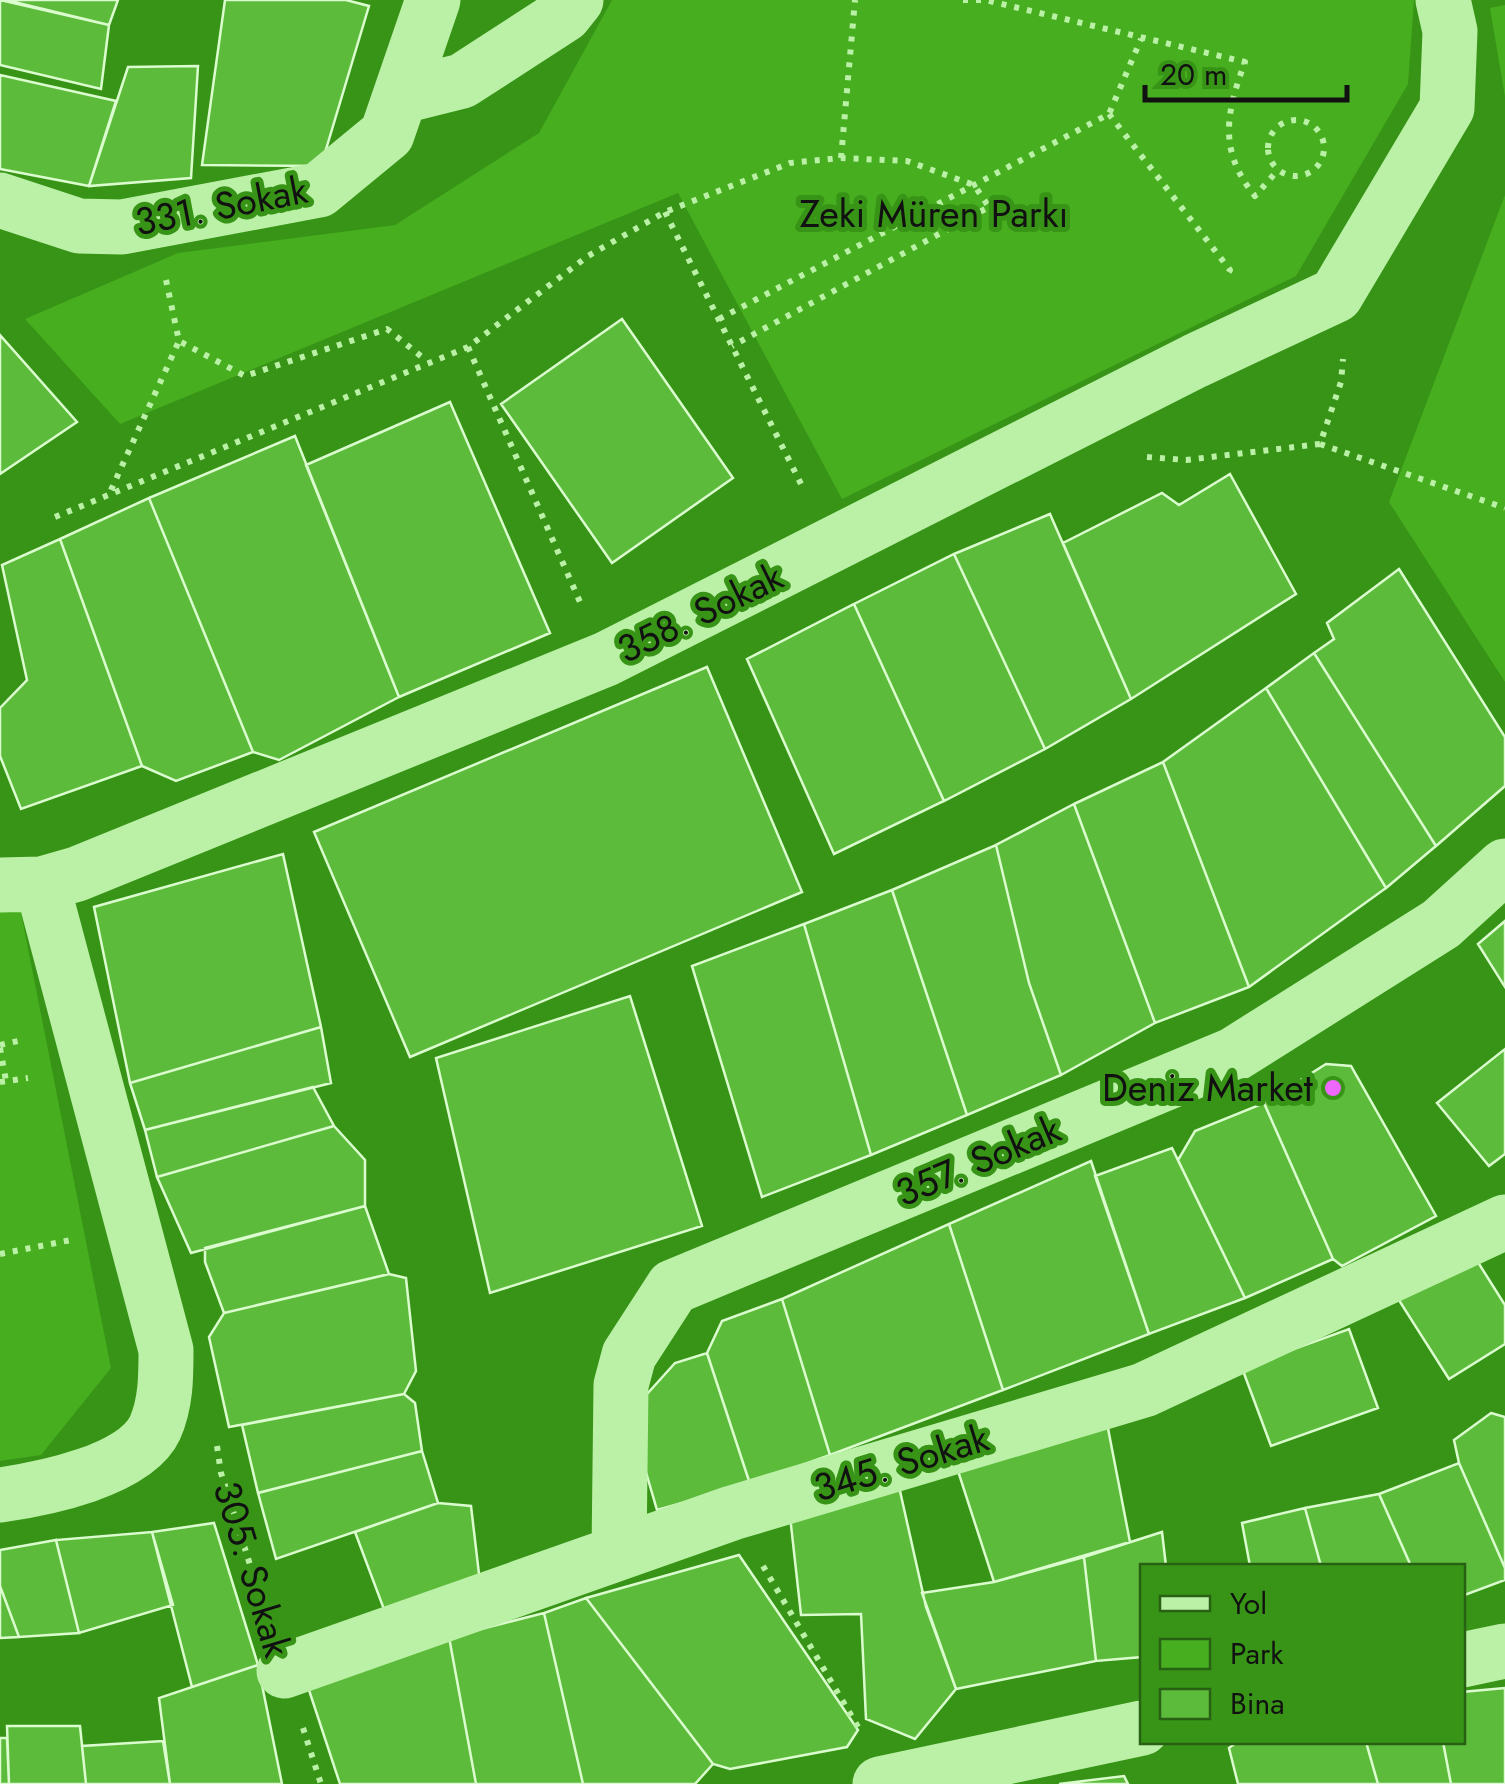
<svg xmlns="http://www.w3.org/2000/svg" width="1505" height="1784" viewBox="0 0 1505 1784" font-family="Jost,sans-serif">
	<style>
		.green { fill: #46ae1f }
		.building { fill: #5dbb3b; stroke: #dbfcce; stroke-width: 2.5 }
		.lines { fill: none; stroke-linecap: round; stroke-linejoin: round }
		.path { stroke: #bbf1a7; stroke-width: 6; stroke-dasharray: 5 8; stroke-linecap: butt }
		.minor { stroke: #bbf1a7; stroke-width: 55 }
		.poi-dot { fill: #ee67ff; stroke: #379416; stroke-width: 4 }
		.labels { text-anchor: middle; stroke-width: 10; stroke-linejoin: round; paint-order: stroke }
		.street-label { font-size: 38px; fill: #111; stroke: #379416 }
		.park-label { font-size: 38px; fill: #111; stroke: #379416 }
		.poi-label { font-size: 38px; fill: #111; stroke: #379416; text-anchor: end }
	</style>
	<rect width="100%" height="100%" fill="#379416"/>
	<path class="green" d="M612,0H1414L1408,84L1296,276L842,499L678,193L120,424L25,319L178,253L395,225L539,133Z
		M1505,5V97L1490,8Z
		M1505,195V682L1389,502Z
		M19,903L111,1368L41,1455L0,1461V904Z"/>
	<path class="building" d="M0,0L109,25L101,89L0,65Z
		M6,0H118L109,25Z
		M225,0H346L369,6L321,166L202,165Z
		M198,66L191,178L89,186L128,67Z
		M0,75L116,101L89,186L0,169Z
		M622,319L733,478L612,563L501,404Z
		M0,335L77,422L0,474Z
		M450,402L550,633L399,697L306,465Z
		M295,436L399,697L279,760L253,752L149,498Z
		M1230,474L1296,594L1131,699L1063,543L1162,493L1179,505Z
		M149,498L253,752L176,781L142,766L60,539Z
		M1050,514L1131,699L1045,749L954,554Z
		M60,539L142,766L21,809L0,756V708L27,680L2,565Z
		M954,554L1045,749L944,801L854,604Z
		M1399,569L1505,737V786L1436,846L1314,653L1334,639L1327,623Z
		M854,604L944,801L834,854L747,659Z
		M1314,653L1436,846L1386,888L1266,688Z
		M707,667L802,892L410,1057L314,832Z
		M1266,688L1386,888L1249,987L1163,762Z
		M1163,762L1249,987L1155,1023L1074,804Z
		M1074,804L1155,1023L1061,1075L1029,983L996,845Z
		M996,845L1029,983L1061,1075L967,1115L892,890Z
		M283,854L321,1027L130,1083L94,907Z
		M892,890L967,1115L871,1155L804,924Z
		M1505,921V987L1478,944Z
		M804,924L871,1155L762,1197L692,966Z
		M630,996L702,1226L490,1293L436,1058Z
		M321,1027L331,1083L145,1130L130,1083Z
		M1505,1049V1154L1489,1166L1437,1103Z
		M1326,1064L1351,1066L1436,1216L1342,1266L1333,1259L1264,1103Z
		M313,1087L334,1126L157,1177L145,1130Z
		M1264,1103L1333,1259L1245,1298L1178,1160L1195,1131Z
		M334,1126L365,1160V1206L191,1253L157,1177Z
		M1172,1148L1245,1298L1149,1334L1095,1176Z
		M1091,1161L1149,1334L1003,1390L949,1224Z
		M365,1206L389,1274L224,1313L205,1262V1248Z
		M949,1224L1003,1390L830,1455L782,1299Z
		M1469,1248L1505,1305V1344L1449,1379L1395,1294Z
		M389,1274L406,1278L416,1371L404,1394L229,1427L209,1337L224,1313Z
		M782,1299L830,1455L750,1484L707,1353L722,1321Z
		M1349,1329L1378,1408L1271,1446L1242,1368Z
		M707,1353L750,1484L657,1510L629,1414L675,1363Z
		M404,1394L415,1403L422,1451L258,1493L242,1425Z
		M1491,1413L1505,1417V1568L1459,1463L1454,1440Z
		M1106,1418L1130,1542L994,1582L958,1471Z
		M422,1451L438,1503L276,1559L258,1493Z
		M1459,1463L1505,1568V1580L1462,1596V1566H1411L1379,1494Z
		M898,1482L926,1607L956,1689L915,1739L866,1719L861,1614L801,1615L789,1507Z
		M1379,1494L1411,1566H1321L1305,1508Z
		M438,1503L471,1506L481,1591L388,1620L355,1532Z
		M1305,1508L1321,1566H1250L1242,1523Z
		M214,1523L258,1665L192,1687L152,1532Z
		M152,1532L173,1605L79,1633L56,1540Z
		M1162,1532L1166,1566H1142V1657L1096,1661L1084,1557Z
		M56,1540L79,1633L19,1637L0,1586V1550Z
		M739,1555L858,1730L847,1747L730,1769L713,1764L586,1598Z
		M1084,1557L1096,1661L956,1689L922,1593L994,1582Z
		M0,1586L19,1637L0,1638Z
		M586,1598L713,1764L695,1784H583L544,1613Z
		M544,1613L583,1784H476L449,1637Z
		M449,1637L476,1784H340L306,1681Z
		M258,1665L282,1784H170L159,1698Z
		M1505,1688V1784H1451L1443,1742H1462V1692Z
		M7,1726H80L86,1784H9Z
		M0,1738H7L9,1784H0Z
		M163,1741L170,1784H86L82,1746Z
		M1237,1742H1366L1378,1784H1238L1229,1748Z
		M1366,1742H1443L1451,1784H1378Z
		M1124,1776L1128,1784H1059Z"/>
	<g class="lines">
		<path class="path" d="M963,0H985L1245,62C1226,113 1218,151 1255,196L1277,171
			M1109,114L1230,270L1226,276
			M1268 148a28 28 0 1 1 56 0a28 28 0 1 1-56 0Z
			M841,158L855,0
			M665,212L803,488
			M166,280L179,341L245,376L387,329L427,361
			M719,319L1109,114L1141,39
			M468,347L580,602
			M1320,444L1505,508
			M1147,457L1186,460L1320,444L1341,382L1343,359
			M111,490L179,341
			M55,517L468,347L588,256L665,212L790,163L841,158L907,161L974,185L989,207L732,346
			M0,1045L18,1041
			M0,1048L6,1081
			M0,1082L28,1078
			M0,1254L71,1240
			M217,1446L221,1473L265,1612
			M763,1566L858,1727
			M303,1728L321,1784"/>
		<path class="minor" d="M402,96L462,81L564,15L576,0
			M0,200L79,226L122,227L319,190L387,134L433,0
			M0,885L42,884L77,874L606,659L1195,361L1336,295L1447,108L1450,31L1443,0
			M0,1495C42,1489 135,1471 155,1428C166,1403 166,1377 166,1350L42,884
			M619,1552L621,1385L629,1355L673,1287L1233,1055L1441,924L1505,866
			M1462,1660L1505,1651
			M284,1671L732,1513L1144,1390L1505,1222
			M880,1784L1142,1728"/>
	</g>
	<circle class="poi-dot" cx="1333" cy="1088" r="10"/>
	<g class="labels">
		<g class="street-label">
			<text transform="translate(221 206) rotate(-11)" y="13">331. Sokak</text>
			<text transform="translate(700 613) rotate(-26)" y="13">358. Sokak</text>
			<text transform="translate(978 1161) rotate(-23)" y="13">357. Sokak</text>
			<text transform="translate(901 1463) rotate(-17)" y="13">345. Sokak</text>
			<text transform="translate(252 1569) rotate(73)" y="13">305. Sokak</text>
		</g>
		<g class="park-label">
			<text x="934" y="227">Zeki Müren Parkı</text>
		</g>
		<g class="poi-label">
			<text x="1313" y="1101">Deniz Market</text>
		</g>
	</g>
	<rect x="1140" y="1564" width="325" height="180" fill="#379416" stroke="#286014" stroke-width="2.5"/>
	<rect x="1160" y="1596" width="50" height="15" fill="#bbf1a7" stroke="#286014" stroke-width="2.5"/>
	<text x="1230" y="1614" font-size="30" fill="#111111">Yol</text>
	<rect x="1160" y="1639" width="50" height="30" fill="#46ae1f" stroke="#286014" stroke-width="2.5"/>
	<text x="1230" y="1664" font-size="30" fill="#111111">Park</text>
	<rect x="1160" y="1689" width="50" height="30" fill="#5dbb3b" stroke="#286014" stroke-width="2.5"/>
	<text x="1230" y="1714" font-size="30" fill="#111111">Bina</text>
	<path d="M1145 85v15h202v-15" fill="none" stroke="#111111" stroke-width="5"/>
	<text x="1160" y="85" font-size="30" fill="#111111" stroke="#379416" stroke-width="8" paint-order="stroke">20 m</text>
</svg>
